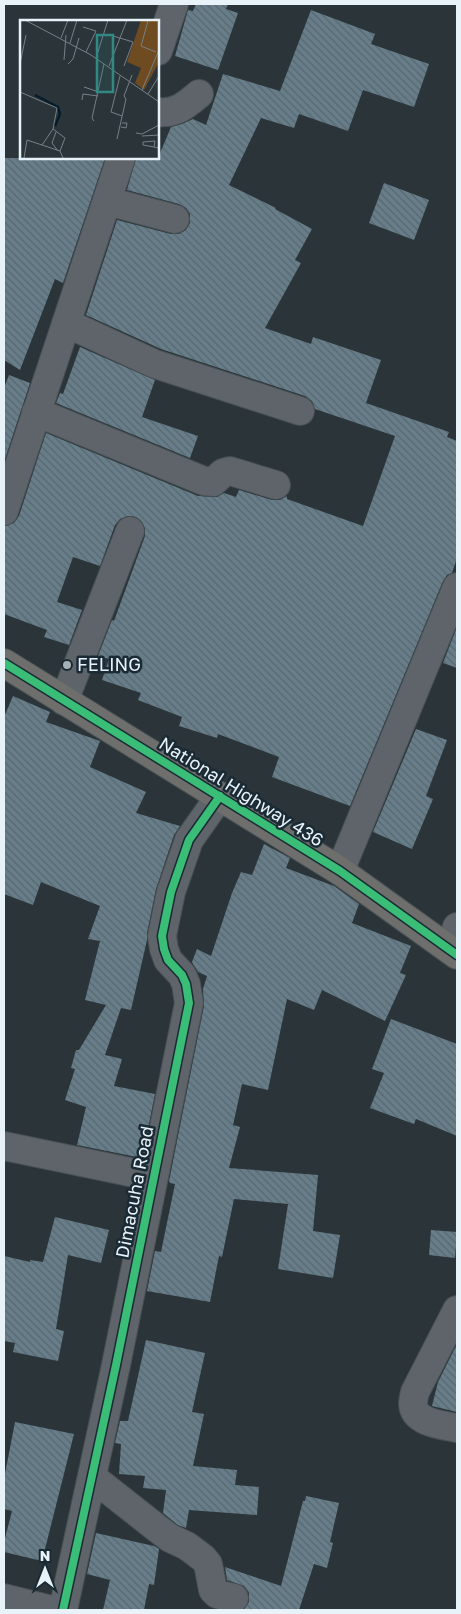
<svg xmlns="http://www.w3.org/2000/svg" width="461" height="1614" viewBox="0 0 461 1614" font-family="'Golos Text',sans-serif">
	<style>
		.building { fill: url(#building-back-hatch) }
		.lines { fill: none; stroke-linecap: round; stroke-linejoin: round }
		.minor-casing { stroke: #464f53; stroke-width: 30 }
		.major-casing { stroke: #464f53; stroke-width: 30 }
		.minor { stroke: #5e6469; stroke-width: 28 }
		.major { stroke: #6e6f6c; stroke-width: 28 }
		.cycleway-casing { stroke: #1a2b35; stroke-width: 11 }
		.cycleway { stroke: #3abd76; stroke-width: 8 }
		.poi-dot { fill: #a6b0b6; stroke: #1a2b35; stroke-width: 2 }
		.labels { text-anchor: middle; stroke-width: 5; stroke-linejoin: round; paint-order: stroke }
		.poi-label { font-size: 18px; fill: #e8f2f9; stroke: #1a2b35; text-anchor: start }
		.street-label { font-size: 18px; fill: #e8f2f9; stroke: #1a2b35 }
		.inset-river { fill: none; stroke: #041c2b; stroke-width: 2.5 }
		.inset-road { fill: none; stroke: #768086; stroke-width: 1 }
		.view { fill: #308983; fill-opacity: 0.15; stroke: #308983; stroke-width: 2.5 }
		.inset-edge { fill: none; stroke: #e8f2f9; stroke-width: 2.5 }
	</style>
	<defs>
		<pattern id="building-back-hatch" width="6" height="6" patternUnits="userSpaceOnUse" patternTransform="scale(1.25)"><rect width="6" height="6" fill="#677e8a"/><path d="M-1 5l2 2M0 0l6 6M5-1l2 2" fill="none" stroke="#58666e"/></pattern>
	</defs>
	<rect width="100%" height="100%" fill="#2a3439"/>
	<path class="building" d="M196,4H228L226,9L238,13L218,70L175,56L188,10L193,11Z
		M311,10L375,34L371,44L429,64L414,107L363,90L348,131L299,114L294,128L261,118L229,185L276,208L275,209L312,229L295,260L301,263L265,328L311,344L313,337L381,360L366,403L449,432L447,437L457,441V558L452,573L447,575L443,581L350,806L272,777L279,757L218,734L217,738L179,726L182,717L138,700L141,693L102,680L109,659L98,656L112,620L114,621L145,536V529L142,522L136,517L128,516L120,519L115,525L100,566L73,557L57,602L82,610L69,645L44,637L47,630L4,614V526L14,523L19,516L46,433L198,496L217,497L224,493L236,497L239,490L272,500H280L287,496V499L363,526L395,436L315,409L312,401L305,396L161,349L86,315L117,220L171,234H179L186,230L190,223V214L186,208L179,204L127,190L136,158H158L171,127L182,124L193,119L206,125L223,74L280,91Z
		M4,158H105L63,283L55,279L20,370L4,360Z
		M384,183L429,200L414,240L369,223Z
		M80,347L155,380L142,417L198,436L190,458L56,403L60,393L63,394Z
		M9,375L30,383L4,462V388Z
		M457,627V668L443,663Z
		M13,696L50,712L46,722L100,741L90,767L146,792L136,813L180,826L174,835L156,889L147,933V940L131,1010L121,1008L105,1055L122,1059L114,1086L155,1094L142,1158L77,1145L86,1107L65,1100L75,1069L71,1068L76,1050H79L106,1005L85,1000L100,941L88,939L100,906L41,882L33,905L4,894V717Z
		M416,729L447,740L426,796L433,799L412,849L373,832Z
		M264,844L290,858L286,868L334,886L359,904L352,923L411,946L400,973L406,975L385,1021L322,990L314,1010L287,999L268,1090L242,1084L233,1125L240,1127L229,1168L318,1175L313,1231L340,1235L333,1278L278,1269L288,1204L234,1199L222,1257L219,1256L210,1302L147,1291L155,1251L161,1252L175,1184L170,1183L169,1181L204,1006L203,989L207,976L198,972L192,962L197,949L211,956L232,893L241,872L252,875Z
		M391,1019L457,1044V1136L416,1119L414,1124L370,1108L384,1073L372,1069Z
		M55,1217L109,1230L101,1263L68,1255L56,1329L64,1331L58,1361L13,1352L15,1343L4,1341V1256L30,1262V1260L43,1262Z
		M431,1230L457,1232L455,1258L429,1255Z
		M146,1340L205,1353L192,1412L204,1414L193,1466L237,1470L235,1485L259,1487L257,1515L189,1510L186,1528L178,1525L163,1513L166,1490L143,1488L145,1476L119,1474L121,1444L115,1443L120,1421H128Z
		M457,1344V1412L432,1406L438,1382Z
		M15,1422L74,1434L42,1561L4,1552V1542L12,1511L4,1509V1479Z
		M306,1496L339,1503L330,1542L333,1543L327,1568L314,1564L299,1610H243L249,1602V1593L244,1586L227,1580L225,1567L281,1586L303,1501H305Z
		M96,1533L154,1546L159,1549L154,1585L149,1584L144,1610H103L110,1580L87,1574Z"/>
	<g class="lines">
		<g class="minor-casing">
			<path id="minor" d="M158,51L174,4
				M158,112C176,114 186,105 199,94
				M107,201L175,219
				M66,323L155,364L300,411
				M36,412L204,481L213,482L223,473L230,471L276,485
				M4,511L121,158
				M64,701L130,531
				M340,871L457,587
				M449,949L457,927
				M4,1146L154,1177
				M457,1310L415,1392C414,1396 413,1400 413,1404C414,1423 443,1425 457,1428
				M92,1477L158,1529L170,1538L187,1546L203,1558L208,1564L213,1590L217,1594L234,1598
				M4,1598L52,1610
				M63,1610L116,1365L189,1003L186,984L182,975L168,960L164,949L162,936L171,892L189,840L220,796"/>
		</g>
		<g class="major-casing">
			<path id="major" d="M4,663L340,871L457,955"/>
		</g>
		<use href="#minor" class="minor"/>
		<use href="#major" class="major"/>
		<g class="cycleway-casing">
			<path id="cycleway" d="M4,663L340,871L457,955
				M63,1610L116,1365L189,1003L186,984L182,975L168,960L164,949L162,936L171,892L189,840L220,796"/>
		</g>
		<use href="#cycleway" class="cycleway"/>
	</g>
	<circle class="poi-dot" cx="67" cy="665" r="5"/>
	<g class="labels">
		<g class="poi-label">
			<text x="77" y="671">FELING</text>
		</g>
		<g class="street-label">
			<text transform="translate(241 792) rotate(32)" y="6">National Highway 436</text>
			<text transform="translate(135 1192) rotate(-79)" y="6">Dimacuha Road</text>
		</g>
	</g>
	<g transform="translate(20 20)">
		<rect width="139" height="139" fill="#2a3439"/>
		<path d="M121,0H139V42L124,70L115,63L121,48L107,42Z" fill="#6e4b21"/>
		<path class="inset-river" d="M15,75L38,87L40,94L35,106"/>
		<path class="inset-road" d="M5,0L71,35L139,82M128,1L121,26L136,32M63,7L76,11L66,32M90,15L113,22L104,46M41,18L48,0M50,23L57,0M76,38L88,0M44,40L46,15M0,44L6,15M48,44L53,39L59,18M89,46L107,0M100,56L91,92L102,96M64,67L79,72M122,70L139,30M0,72L37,88L33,109L45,118L40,131L43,138M128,74L139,56M62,80L63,74L78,76M74,101L72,98L84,44M101,107L106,108L107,103H102M36,112L32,123L38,131M116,113L122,114L139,105M122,116L139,115M97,119L106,79L104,76L112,55M22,125L33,109M134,127L135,121L123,122V125L134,127L139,128M4,138L7,120L40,131"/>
		<path class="view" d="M77,15H93V72H77Z"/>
		<rect width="139" height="139" class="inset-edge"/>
	</g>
	<rect width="461" height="1614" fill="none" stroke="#e8f2f9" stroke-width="10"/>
	<g transform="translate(45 1569)" stroke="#1a2b35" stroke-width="4" paint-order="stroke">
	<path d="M0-4L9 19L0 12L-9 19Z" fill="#e8f2f9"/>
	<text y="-8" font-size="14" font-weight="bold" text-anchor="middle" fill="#e8f2f9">N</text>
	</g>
</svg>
